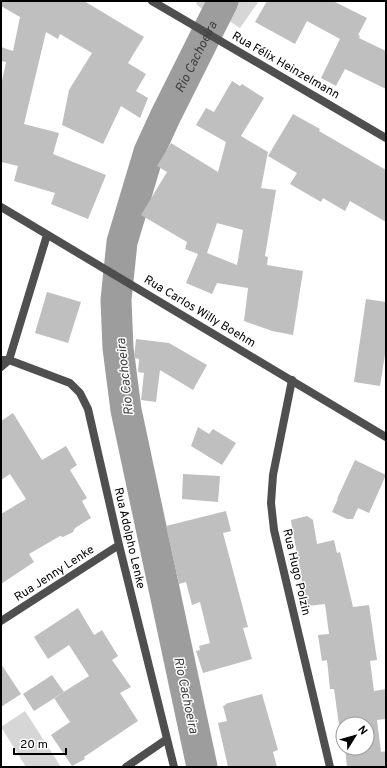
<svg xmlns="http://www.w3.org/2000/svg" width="387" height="768" viewBox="0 0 387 768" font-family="Overpass,sans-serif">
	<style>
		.green { fill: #d6d6d6 }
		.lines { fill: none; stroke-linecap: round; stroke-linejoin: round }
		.river { stroke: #9d9d9d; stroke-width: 31 }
		.building { fill: #bfbfbf; fill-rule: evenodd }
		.minor { stroke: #4f4f4f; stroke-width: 8 }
		.labels { text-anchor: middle; stroke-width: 3; stroke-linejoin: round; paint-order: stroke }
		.street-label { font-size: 12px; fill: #000; stroke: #fff }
		.water-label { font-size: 13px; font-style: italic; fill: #3e3e3e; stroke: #fff }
	</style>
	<rect width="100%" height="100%" fill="#fff"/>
	<path class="green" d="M197,1H219L216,8L208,14L196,4Z
		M234,1H259L240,28L225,18Z
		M25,711L61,767H26L1,727Z"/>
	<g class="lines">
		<path class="river" id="s1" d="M202,767L126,410L118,348L116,300L122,242L149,152L165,117L223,1"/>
	</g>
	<path class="building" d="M1,1H84L144,37L128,63L146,74L136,91L148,98L140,118L121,106L103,144L62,125L69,90L92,53L60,34L58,39L46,32L24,124L59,133L53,154L106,175L88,219L51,204L55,193L14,181L18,166L1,162V86L6,62L1,61V47L13,51L20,17L1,6Z
		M267,1H333L367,18L358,35L360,36L359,38L386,51V89L345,69L336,86L321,78L340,39L307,21L295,44L255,22Z
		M232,81L240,86L242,84L264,98L241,136L268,152L261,188L276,190L265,256L268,257L267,265L303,271L293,335L272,331L244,321L248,288L217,283L212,294L186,283L198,254L185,249L187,242L141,215L167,172L157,166L171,143L218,172L226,142L196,125L206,108L214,112ZM217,223L243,230L237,265L207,253Z
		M293,114L320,129L319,131L386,170V222L350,201L345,211L323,198L321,202L290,184L297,173L268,156Z
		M47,292L81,302L68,343L35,333Z
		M366,299L386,302V348L380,386L354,382Z
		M136,339L169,343L207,365L193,390L160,370L156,402L141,400L144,373L138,372L139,359L134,358Z
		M13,413L42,460L66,446L77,465L70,470L87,498L82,501L91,518L75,528L73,532L63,537L60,536L29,554L34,562L1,584V514L26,499L10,474L1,480V421Z
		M198,427L209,434L213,429L236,443L222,465L191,446Z
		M355,460L386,475L369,513L358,508L353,519H347L332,512L338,499H337Z
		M183,474L220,476L218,502L182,499Z
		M226,511L231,531L223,533L248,627L243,628L252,659L203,673L196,651L200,650L199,646L210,643L200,602L192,605L186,582L179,584L166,526Z
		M307,516L313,520L317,544L334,540L337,553L340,552L353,607L369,605L377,660L370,661L374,691L386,689V719L377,720L381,752L386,751V767H347L345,748H367V724H343V736L341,724L339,725L334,689H330L327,660L322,661L318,635L329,634L325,604L308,606L301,578H302L293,533L291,520Z
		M78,608L94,635L102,630L118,656L112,660L131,687L120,693L138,721L84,757L85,759L72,766L51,735L70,722L54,698L89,676L69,645L48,659L34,637Z
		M1,664L21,694L1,707Z
		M52,675L64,692L34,711L23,694Z
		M262,694L278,750L273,752L277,767H228L218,723L227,721L223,706L226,705L225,704Z"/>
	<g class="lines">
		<path class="minor" d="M152,1L386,138
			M1,207L386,437
			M1,360H9L70,383L80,393L88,409L119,545L174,767
			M1,367L9,360L47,235
			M292,380L273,475L271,503L274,530L330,767
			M1,621L119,545
			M126,767L167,739"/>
	</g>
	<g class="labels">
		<g class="street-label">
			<text transform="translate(286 65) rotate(30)" y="4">Rua Félix Heinzelmann</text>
			<text transform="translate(200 311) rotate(31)" y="4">Rua Carlos Willy Boehm</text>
			<text transform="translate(130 538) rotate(77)" y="4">Rua Adolpho Lenke</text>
			<text transform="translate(297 572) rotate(77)" y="4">Rua Hugo Polzin</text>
			<text transform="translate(54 573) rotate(-33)" y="4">Rua Jenny Lenke</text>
		</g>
		<g class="water-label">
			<text dy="5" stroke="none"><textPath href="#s1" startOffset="734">Rio Cachoeira</textPath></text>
			<text transform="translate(124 377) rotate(-96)" y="5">Rio Cachoeira</text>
			<text transform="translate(187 695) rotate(78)" y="5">Rio Cachoeira</text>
		</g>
	</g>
	<rect width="387" height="768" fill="none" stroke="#000000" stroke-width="4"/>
	<g transform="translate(355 736) rotate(53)"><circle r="19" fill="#ffffff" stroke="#999999"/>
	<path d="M0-3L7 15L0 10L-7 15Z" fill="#000000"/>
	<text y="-6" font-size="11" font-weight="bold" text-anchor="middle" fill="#000000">N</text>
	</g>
	<path d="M14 748v6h52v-6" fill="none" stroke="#000000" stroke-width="2"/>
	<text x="20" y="748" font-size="12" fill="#000000" stroke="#ffffff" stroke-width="3" paint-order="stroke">20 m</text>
</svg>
